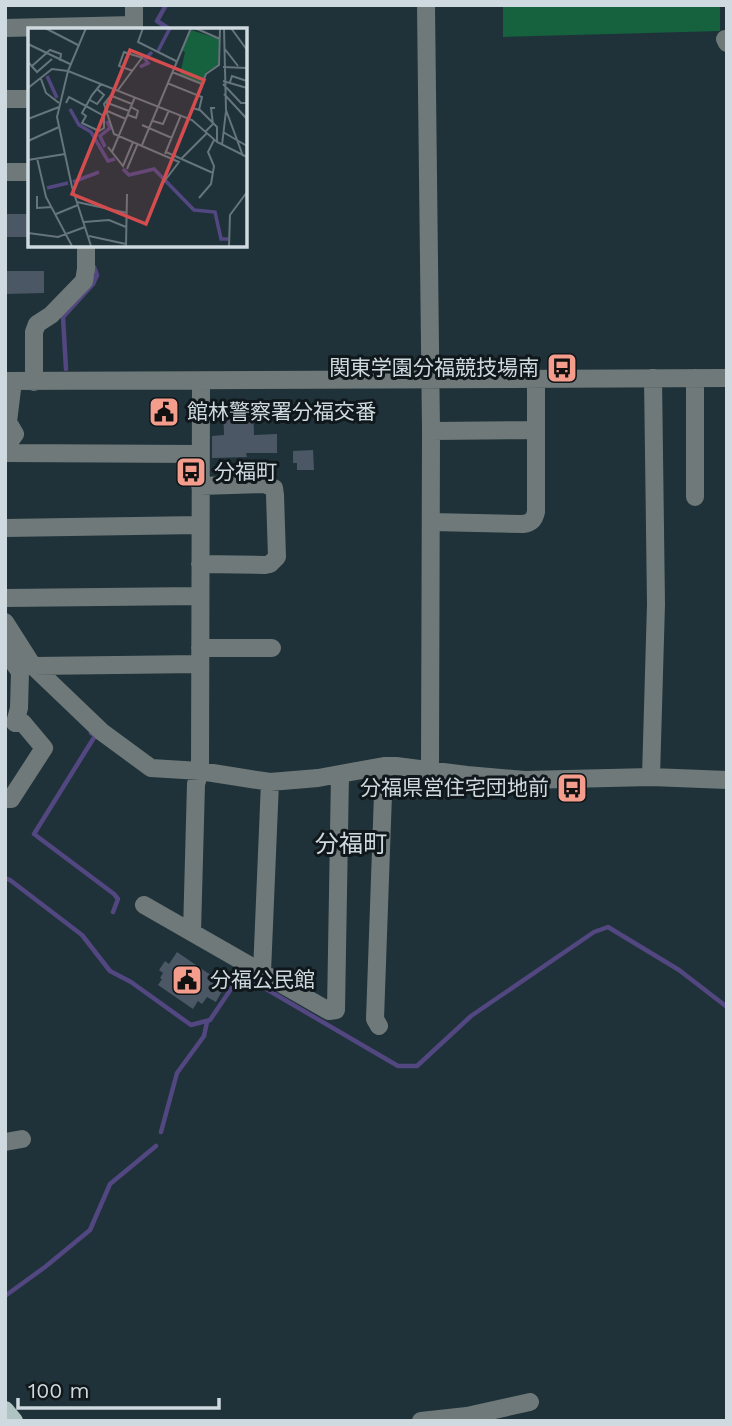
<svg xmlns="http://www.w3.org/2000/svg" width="732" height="1426" viewBox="0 0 732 1426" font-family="'Work Sans','Noto Sans JP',sans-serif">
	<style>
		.green { fill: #16623f }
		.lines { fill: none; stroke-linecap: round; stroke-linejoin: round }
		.stream { stroke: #534781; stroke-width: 4.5 }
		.building { fill: #4c5766 }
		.minor { stroke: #6f7979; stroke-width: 18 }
		.major { stroke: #aec4c2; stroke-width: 18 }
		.labels { text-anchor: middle; stroke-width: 6; stroke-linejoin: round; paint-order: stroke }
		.poi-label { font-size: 21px; fill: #cedadf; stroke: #10181c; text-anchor: start }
		.quarter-label { font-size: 24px; fill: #cedadf; stroke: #10181c }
		.inset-river { fill: none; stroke: #534781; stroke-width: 3.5 }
		.inset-road { fill: none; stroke: #65757b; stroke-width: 2 }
		.view { fill: #d44c4d; fill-opacity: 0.15; stroke: #d44c4d; stroke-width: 3.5 }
		.inset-edge { fill: none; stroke: #cedadf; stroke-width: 3.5 }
	</style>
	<rect width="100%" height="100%" fill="#1f3239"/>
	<path class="green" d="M503,5H720V31L503,37Z"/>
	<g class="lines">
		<path class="stream" d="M166,5L157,21L171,30
			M66,369L63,317L93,284L97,275L94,267
			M91,733L95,736L34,834L114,894L118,899L113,912
			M5,878L10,880L82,935L110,971L131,982L191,1025L210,1020L235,983L249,979L398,1066H417L471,1016L594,932L608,927L679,970L727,1007
			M161,1132L177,1073L204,1036L207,1022
			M5,1296L45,1267L90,1230L110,1184L156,1146"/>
	</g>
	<path class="building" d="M5,214H30V237H5Z
		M5,271H44V293L5,294Z
		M253,402L254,435L277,434V453H246L247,457L212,458V436L224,435L223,403Z
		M313,450L314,470H297V463H293V451Z
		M177,952L215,978L211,982L223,989L216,1002L207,997L202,1004L198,1001L193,1009L158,985L162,979L160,978L163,973L159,970L165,961L169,964Z"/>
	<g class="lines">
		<path class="minor" d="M426,5L431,431L430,770
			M5,28L134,25
			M134,30V5
			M725,39L727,43
			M5,99H30
			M5,172H30
			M695,378V497
			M5,381L727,378
			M34,382V332L37,324L51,315L84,281L86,269V245
			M431,431L536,430
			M5,448L15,434L8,422L13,381
			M5,453L201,454
			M200,486L264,484L274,488L275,495L277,557L270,564L265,565L200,564
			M431,522L523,524C531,523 534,520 536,512V379
			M5,528L200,525
			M5,598L200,596
			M5,622L33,666L102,732L151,768L200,771L270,782L318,778L384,766H396L467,775L525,780L651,777L727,780
			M200,648H272
			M5,650L20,672L19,708L15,723H23L44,748L11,799H5
			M33,666L200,664
			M651,777L656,604L653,378
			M144,905L329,1011L336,1010L340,774
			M192,932L196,784L200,771L201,381
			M262,972L270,782
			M379,1026L375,1019L384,766
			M5,1142L22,1139
			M421,1421L467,1416L530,1402"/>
		<path class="major" d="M5,1410L14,1421"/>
	</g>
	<defs>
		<g id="bus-square" transform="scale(1.575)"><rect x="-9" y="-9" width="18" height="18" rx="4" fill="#f49d8d" stroke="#10181c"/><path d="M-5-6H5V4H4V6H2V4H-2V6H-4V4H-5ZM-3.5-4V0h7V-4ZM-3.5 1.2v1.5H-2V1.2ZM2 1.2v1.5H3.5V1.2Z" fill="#111"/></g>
		<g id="civic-square" transform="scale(1.575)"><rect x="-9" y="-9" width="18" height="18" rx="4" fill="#f49d8d" stroke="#10181c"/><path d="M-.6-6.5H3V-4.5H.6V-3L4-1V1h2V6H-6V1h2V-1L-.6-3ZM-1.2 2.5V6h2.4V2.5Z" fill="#111"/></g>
	</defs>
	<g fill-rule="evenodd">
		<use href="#bus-square" x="562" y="368"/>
		<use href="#civic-square" x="164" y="412"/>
		<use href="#bus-square" x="191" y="472"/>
		<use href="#bus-square" x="572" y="788"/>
		<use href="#civic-square" x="187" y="980"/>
	</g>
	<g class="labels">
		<g class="poi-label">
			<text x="539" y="375" text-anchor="end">関東学園分福競技場南</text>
			<text x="187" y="419">館林警察署分福交番</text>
			<text x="214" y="479">分福町</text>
			<text x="549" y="795" text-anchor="end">分福県営住宅団地前</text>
			<text x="210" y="987">分福公民館</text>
		</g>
		<g class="quarter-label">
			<text x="351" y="852">分福町</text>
		</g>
	</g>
	<g transform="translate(28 28)">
		<rect width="219" height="219" fill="#1f3239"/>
		<path d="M163,2L191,11L190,37L178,44L174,55L152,47L157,24L153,22Z" fill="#16623f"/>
		<path class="inset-river" d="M130,23L142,0M112,39L120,35L117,31L124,24M19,48L29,70M42,81L51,97L63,104L80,133L87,131M77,119L72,108L82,100L79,93M95,141L101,147L126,141L166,182L187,184L193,211H200M45,154L71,144M19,160L40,155"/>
		<path class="inset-road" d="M17,0L50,17M58,0L40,43L29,89L44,159L63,218M115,0L110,14L148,33M167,0L192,11M196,0L198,82L215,128M203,0L219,22M0,16L42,36M196,20L210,38M0,34L9,44L24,31M4,38L22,22L33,26L32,33M195,39L219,40M105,43L91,38L96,24L115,30M144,44L174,56M13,51L18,65L31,75M195,53L219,60M202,54L204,48L219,53M139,55L174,69L171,82L165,80M195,56L213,75H219M0,60L24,41L40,43L164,92L189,114L219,129M88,61L76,76L86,106L151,134L135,155M90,62L116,27M196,66L219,91M84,68L104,76M62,72L69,76L76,67L69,61M77,74L101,83M38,75L41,69L58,78L76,88V100L71,103L54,95L58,88L54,85L58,78L64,67L73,56M171,81L189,99V113M77,82L98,91M100,87L108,90L110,83L103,79M161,90L178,46L191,37L192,0M0,91L31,79M125,93L135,96L141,82M114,97L144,110M177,104L185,96L183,80H187M195,104L219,118M0,113L31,99M114,117L163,0M194,117L198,83M80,119L95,138L105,114M84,124L107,69M138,124L185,145M137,126L153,87M9,130L18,169L44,218M154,130L179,105M0,132L37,126M99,141L110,115M9,168V180L24,179M171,170L183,156L186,138L180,124L186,112M49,174L99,185M28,186L50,177M56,194L81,192L98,199M0,205L30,209L57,199M61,208L98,216M98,218L99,166M201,218L202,187L219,164"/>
		<path class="view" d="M102,22L176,52L118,196L44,166Z"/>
		<rect width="219" height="219" class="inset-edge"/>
	</g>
	<rect width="732" height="1426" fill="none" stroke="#cedadf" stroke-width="14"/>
	<path d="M18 1398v10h201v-10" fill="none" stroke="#cedadf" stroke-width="3.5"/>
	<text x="28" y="1398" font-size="21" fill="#cedadf" stroke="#10181c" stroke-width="5" paint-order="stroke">100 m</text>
</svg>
